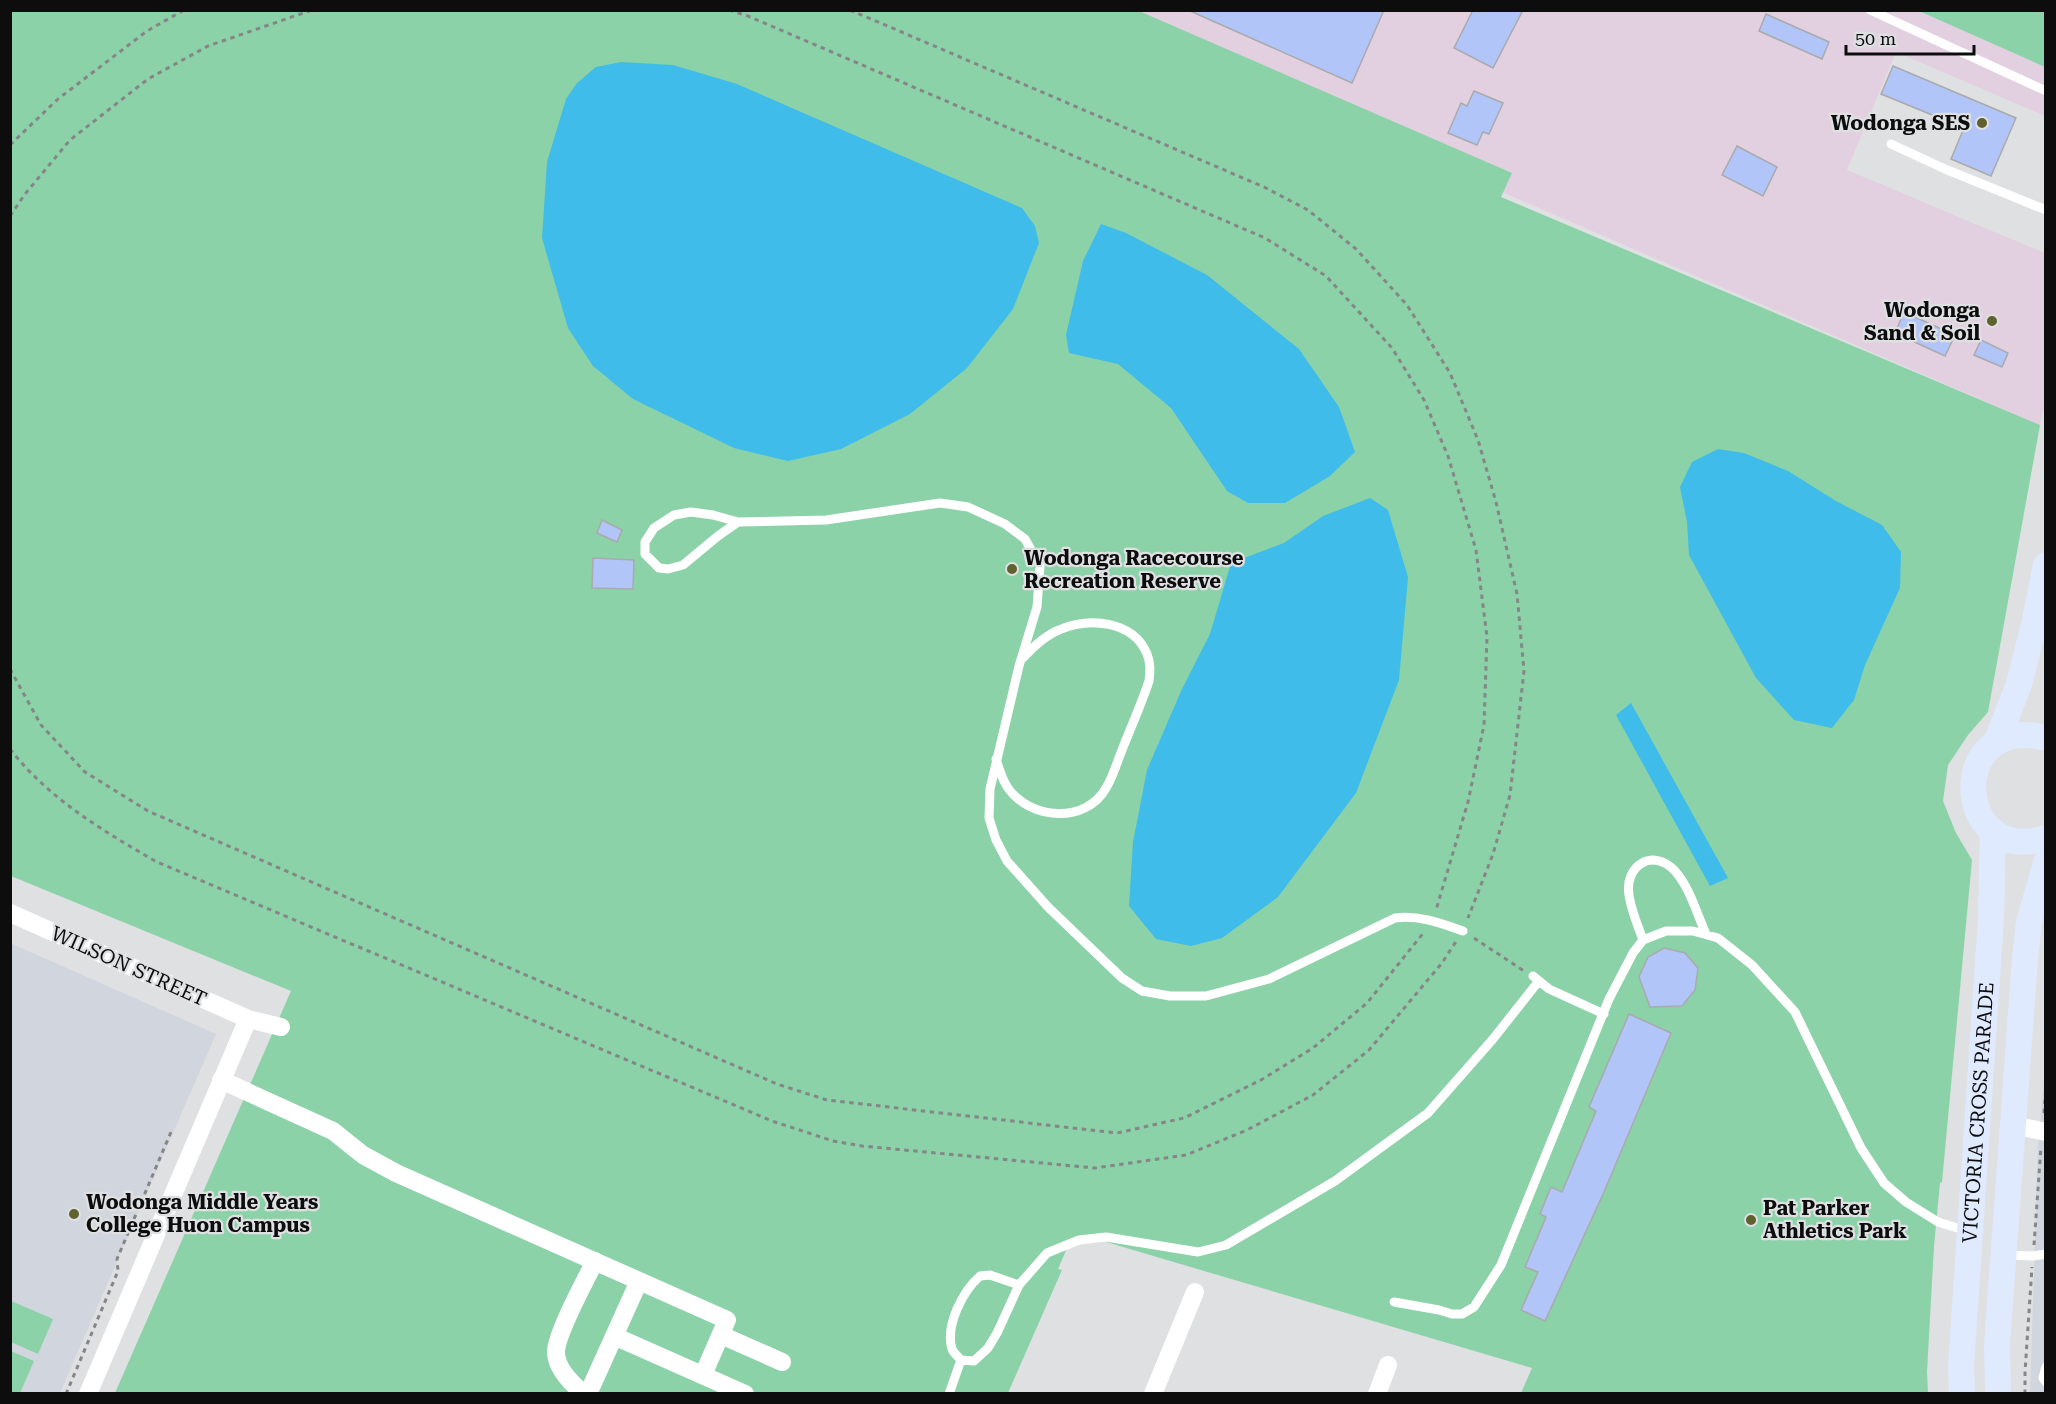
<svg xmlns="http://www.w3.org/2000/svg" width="2056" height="1404" viewBox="0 0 2056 1404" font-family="'Roboto Serif',serif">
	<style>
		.built { fill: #d1d5de }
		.industrial { fill: #e2d0e1 }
		.green { fill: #8bd2a8 }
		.water { fill: #3fbce9 }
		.building { fill: #b2c5f8; stroke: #a9aaac; stroke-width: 1.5 }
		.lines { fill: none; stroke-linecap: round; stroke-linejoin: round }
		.path { stroke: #858687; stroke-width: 3; stroke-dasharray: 4.5 4.5; stroke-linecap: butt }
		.service { stroke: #fff; stroke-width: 9 }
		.minor { stroke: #fff; stroke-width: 18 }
		.secondary { stroke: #e0eafe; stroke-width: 26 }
		.poi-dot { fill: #5f612e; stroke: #dfe0e2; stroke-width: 2 }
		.labels { text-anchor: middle; stroke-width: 4.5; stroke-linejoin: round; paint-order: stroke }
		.poi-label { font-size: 20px; font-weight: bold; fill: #0d0d0e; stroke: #dfe0e2; text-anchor: start }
		.street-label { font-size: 20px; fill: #0d0d0e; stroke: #dfe0e2 }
	</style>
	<rect width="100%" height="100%" fill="#dfe0e2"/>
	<path class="built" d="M10,943L216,1034L60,1393H11Z
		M2045,1073L2046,1393L2030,1394L2038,1145Z"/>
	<path class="industrial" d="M1084,11H2045V116L1896,52L1847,170L2045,253L2046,395L2040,425Z"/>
	<path class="green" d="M11,11H1139L1512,173L1501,197L2040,425L1988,712L1968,735L1948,765L1943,801L1956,833L1972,860L1942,1182L1940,1183L1934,1246L1927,1372L1928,1393H1521L1532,1368L1096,1239L1067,1248L1058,1269L1062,1270L1008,1393H115L291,991L11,876Z
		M1919,11H2045V67Z
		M11,1301L53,1319L38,1354L11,1342Z
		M11,1351L34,1361L20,1393H11Z"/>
	<path class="water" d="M621,62L673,65L737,84L1022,208L1035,226L1039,243L1013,309L967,368L910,414L841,449L788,461L734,448L633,399L593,366L568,328L542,238L547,162L566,99L577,83L596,67Z
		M1101,224L1126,233L1207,275L1299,349L1339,407L1355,452L1330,476L1285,503H1248L1227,491L1171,408L1118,364L1069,353L1066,335L1083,261Z
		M1718,449L1744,453L1788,471L1836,501L1882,525L1901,552L1900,588L1865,665L1854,700L1832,728L1794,720L1756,678L1689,555L1687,522L1680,487L1692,462Z
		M1370,498L1388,510L1408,577L1399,680L1356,793L1278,897L1222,938L1191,946L1156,939L1129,906L1133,842L1147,770L1182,689L1210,634L1231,563L1284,543L1323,516Z
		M1631,703L1728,878L1710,886L1616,715Z"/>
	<path class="building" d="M1188,10H1384L1352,83Z
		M1473,10H1523L1493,68L1454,48Z
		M1766,14L1829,42L1822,59L1759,31Z
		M1893,66L2016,118L1991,176L1951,159L1964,128L1881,94Z
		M1474,91L1503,103L1489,134L1483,132L1477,145L1448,133L1461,103L1467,106Z
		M1737,146L1777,167L1763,196L1722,175Z
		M1904,312L1955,335L1945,356L1895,333Z
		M1981,340L2008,353L2002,367L1974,355Z
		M602,520L622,530L617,542L597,533Z
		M593,558L634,560L633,589L592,588Z
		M1664,948L1685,953L1698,968L1695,990L1682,1006L1650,1007L1639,977L1648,957Z
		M1629,1014L1671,1033L1604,1192L1545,1321L1521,1310L1538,1272L1525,1267L1546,1217L1540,1214L1551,1187L1562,1192L1596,1111L1589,1107Z"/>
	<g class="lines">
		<path class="path" d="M729,10L748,16L1265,238L1326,276L1392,348L1424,400L1448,456L1476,550L1487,637L1484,725L1468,802L1436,910
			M850,10L1264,187L1308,210L1356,249L1407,305L1450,373L1478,440L1496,502L1517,594L1524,671L1510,795L1493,854L1468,918
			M10,145L58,99L147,31L184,10
			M10,216L25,194L70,140L148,79L208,46L312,10
			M10,669L41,725L85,772L148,811L777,1084L827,1100L1117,1133L1184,1118L1261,1080L1313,1048L1367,1003L1425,931
			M10,749C49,799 103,831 157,862L772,1121L833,1141L862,1146L1095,1168L1186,1155L1247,1130L1313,1095L1369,1050L1442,963L1457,940
			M1474,938L1524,971
			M2044,1113L2046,1087
			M2034,1245L2041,1147
			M66,1394L118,1271L117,1259L171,1132
			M2025,1394V1372L2032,1267"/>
		<path class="service" d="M1870,10L2046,91
			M1891,144L1945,169L2046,210
			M738,522L718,536L683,565L668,569L659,568L645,554V542L654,528L674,515L691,512L713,515L738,522L826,520L940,503L968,507L1005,524L1025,539L1040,566L1037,607L1019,666L990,789L989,818L996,840L1007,861L1048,907L1122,978L1142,991L1170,996H1206L1269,979L1395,918C1419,915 1440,923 1463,931
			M996,759C999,768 1002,780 1008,788C1030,820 1086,824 1106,788C1113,777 1117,762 1122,750C1131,727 1141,705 1149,681C1150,672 1151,663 1147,654C1133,620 1088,617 1059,630C1044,636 1033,647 1023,658
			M1643,940C1638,926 1631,910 1629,895C1624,866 1653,847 1675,871C1690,888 1697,914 1706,934
			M1533,976L1549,989L1604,1014
			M2006,1255L2033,1256L2046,1254
			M1394,1302L1439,1310L1452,1314H1462L1474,1307L1501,1265L1609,999L1633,953L1643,940L1666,931H1693L1718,938L1752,965L1795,1012L1861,1148L1884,1183L1906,1202L1938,1222L1967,1231
			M961,1360C958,1357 953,1352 952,1349C945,1325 963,1291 980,1276L990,1275L1019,1285
			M2046,1367L2043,1378L2046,1382
			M949,1394L961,1360L974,1361L988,1348L997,1333L1019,1285L1047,1253L1079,1240L1106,1237L1198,1252L1226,1245L1335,1181L1428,1113L1493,1039L1538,982"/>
		<path class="minor" d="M10,913L248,1019L281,1027
			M221,1080L333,1131L363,1155L396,1173L727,1320L703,1375
			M2013,1125L2046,1132
			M721,1335L782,1362
			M614,1336L745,1394
			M88,1394L248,1019
			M584,1394C572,1384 556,1368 556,1352C556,1334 586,1279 595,1261
			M588,1394L639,1281
			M1153,1394L1195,1292
			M1377,1394L1388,1365"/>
		<g class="secondary">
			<path d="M2046,738C1946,712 1952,867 2046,838"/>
			<path d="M1996,743L2019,684L2034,625L2046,565"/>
			<path id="s1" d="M1962,1394L1961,1366L1991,918L1993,831"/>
			<path d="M1998,1394L1997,1345L2025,958L2029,922L2046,863"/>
		</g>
	</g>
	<g class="poi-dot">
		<circle cx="1982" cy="123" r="6"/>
		<circle cx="1992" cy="321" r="6"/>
		<circle cx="1012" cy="569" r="6"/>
		<circle cx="74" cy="1214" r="6"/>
		<circle cx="1751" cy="1220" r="6"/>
	</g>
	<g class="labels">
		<g class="poi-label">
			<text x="1970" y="130" text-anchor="end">Wodonga SES</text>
			<text x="1980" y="317" text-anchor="end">Wodonga<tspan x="1980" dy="23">Sand &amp; Soil</tspan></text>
			<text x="1024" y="565">Wodonga Racecourse<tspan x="1024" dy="23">Recreation Reserve</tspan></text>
			<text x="86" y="1209">Wodonga Middle Years<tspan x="86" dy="23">College Huon Campus</tspan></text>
			<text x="1763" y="1215">Pat Parker<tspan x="1763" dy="23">Athletics Park</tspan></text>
		</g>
		<g class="street-label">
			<text transform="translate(129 966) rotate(24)" y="7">WILSON STREET</text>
			<text dy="7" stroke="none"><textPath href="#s1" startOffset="282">VICTORIA CROSS PARADE</textPath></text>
		</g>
	</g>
	<rect width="2056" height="1404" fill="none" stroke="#0d0d0e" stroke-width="24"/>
	<path d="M1846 45v9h128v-9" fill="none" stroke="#0d0d0e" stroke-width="3"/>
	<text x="1855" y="45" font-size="18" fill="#0d0d0e" stroke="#dfe0e2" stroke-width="4.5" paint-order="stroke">50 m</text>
</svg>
